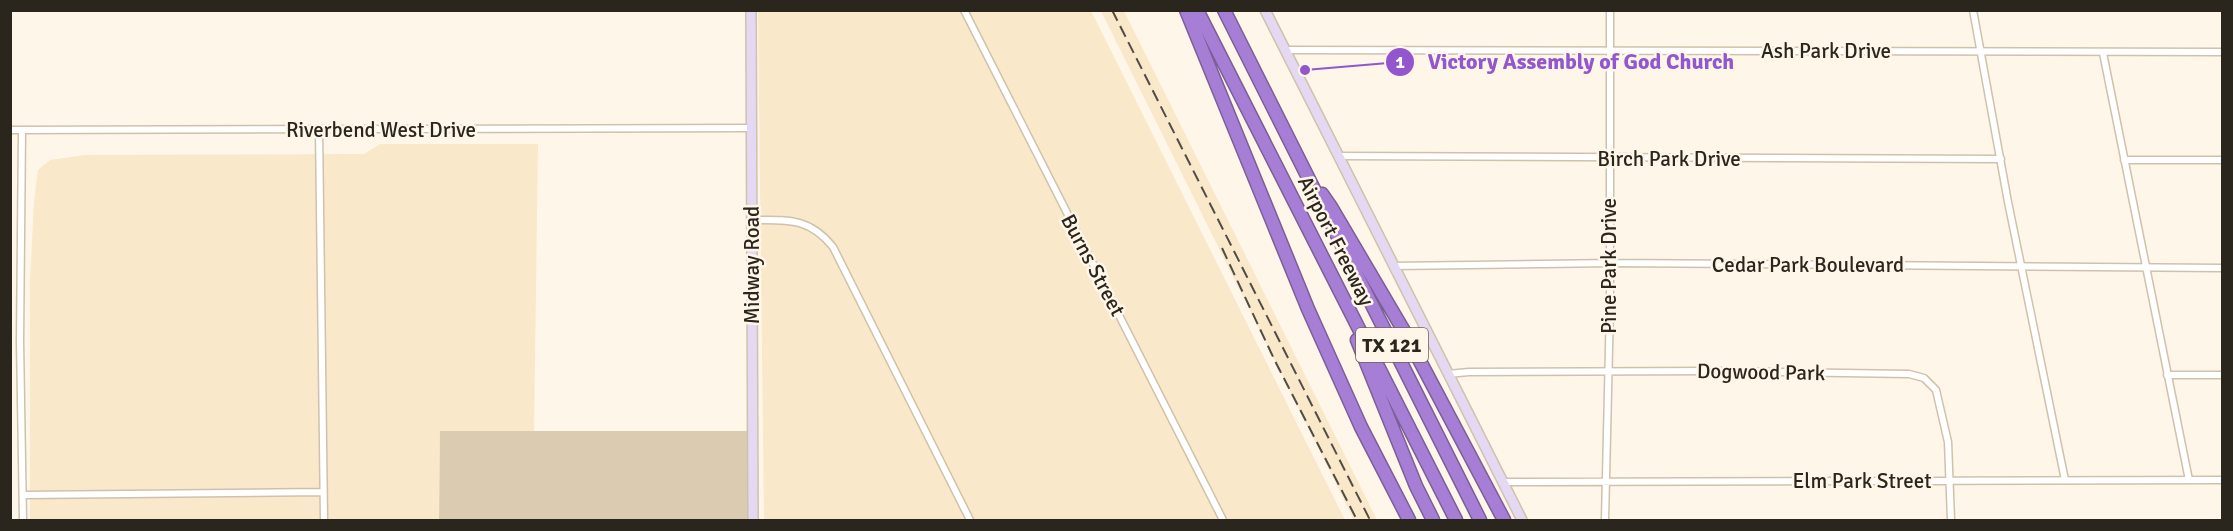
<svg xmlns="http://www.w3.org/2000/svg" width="2233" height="531" viewBox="0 0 2233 531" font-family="Signika,sans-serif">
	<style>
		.built { fill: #f9e8ca }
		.green { fill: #dbccb1 }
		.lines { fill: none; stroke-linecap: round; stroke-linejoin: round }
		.minor-casing { stroke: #cfc2ac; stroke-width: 9 }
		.secondary-casing { stroke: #cfc2ac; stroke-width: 12 }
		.motorway-casing { stroke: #7b5f95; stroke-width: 15 }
		.minor { stroke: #fff; stroke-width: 6 }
		.secondary { stroke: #e5d8f2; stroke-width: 9 }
		.motorway { stroke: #a77ed5; stroke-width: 12 }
		.rail { stroke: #524d44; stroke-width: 2; stroke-dasharray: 12 6; stroke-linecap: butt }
		.labels { text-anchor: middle; stroke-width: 5; stroke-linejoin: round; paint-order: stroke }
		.shield { fill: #fef6e8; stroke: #6a645a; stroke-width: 1.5 }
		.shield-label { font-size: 20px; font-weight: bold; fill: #2a251d }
		.street-label { font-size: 21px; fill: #2a251d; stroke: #fef6e8 }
		.leader { fill: none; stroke: #9356cd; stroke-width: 2 }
		.callout-dot { fill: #9356cd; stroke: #fef6e8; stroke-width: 2 }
		.mark-label { font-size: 18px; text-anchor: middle; font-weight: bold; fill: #fff }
		.callout-label { font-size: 22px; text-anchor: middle; font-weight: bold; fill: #9356cd; stroke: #fef6e8; stroke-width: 5; stroke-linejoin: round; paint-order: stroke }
	</style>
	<rect width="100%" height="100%" fill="#fef6e8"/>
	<path class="built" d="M758,11H1091L1345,520H764Z
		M1101,11H1124L1377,520H1354Z
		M380,144H538L534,431H440L439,520H30V280L34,202L38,170L50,160L85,155L364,154Z"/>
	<path class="green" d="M440,431H747L748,520H439Z"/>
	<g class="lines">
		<g class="minor-casing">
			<path id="minor" d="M964,10L1223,520
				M1973,10L2008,202L2065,480
				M1285,50L2222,52
				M2103,53L2189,480
				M10,130L752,128
				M319,130L324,520
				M22,131L20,341L23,520
				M1338,156L2001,159
				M2124,160H2222
				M752,220C787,220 809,217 833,247L970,520
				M1393,266L1613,263L2222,268
				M1448,374L1469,372L1712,371L1909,374L1924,378L1936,390L1948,442L1951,520
				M2167,375H2222
				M1502,482L2222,480
				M24,495L323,492
				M1605,520L1610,306V10"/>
		</g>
		<g class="secondary-casing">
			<path id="secondary" d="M751,10L753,520
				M1265,10L1522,520"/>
		</g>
		<g class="motorway-casing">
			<path id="motorway" d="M1186,10L1308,309L1361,427L1409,520
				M1197,10L1456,520
				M1224,10L1480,520
				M1322,194L1331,207L1404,331L1504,520
				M1357,340L1416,486L1433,520"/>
		</g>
		<use href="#minor" class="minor"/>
		<use href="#secondary" class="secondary"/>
		<use href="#motorway" class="motorway"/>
		<path class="rail" d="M1112,10L1370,520
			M1222,248L1275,361L1357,520"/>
	</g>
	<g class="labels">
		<rect class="shield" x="1356" y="328" width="72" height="34" rx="4.5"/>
		<g class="shield-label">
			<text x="1392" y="352">TX 121</text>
		</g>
		<g class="street-label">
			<text x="1826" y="58">Ash Park Drive</text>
			<text x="381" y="137">Riverbend West Drive</text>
			<text x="1669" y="166">Birch Park Drive</text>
			<text transform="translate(1336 241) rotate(63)" y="7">Airport Freeway</text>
			<text transform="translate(752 265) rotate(-90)" y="7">Midway Road</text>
			<text transform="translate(1093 265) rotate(62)" y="7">Burns Street</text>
			<text x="1808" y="272">Cedar Park Boulevard</text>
			<text transform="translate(1609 266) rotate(-90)" y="7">Pine Park Drive</text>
			<text transform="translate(1761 372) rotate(1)" y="7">Dogwood Park</text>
			<text x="1862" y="488">Elm Park Street</text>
		</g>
	</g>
	<path class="leader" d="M1305 70L1400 62"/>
	<g class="callout-dot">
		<circle cx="1305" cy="70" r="6"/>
		<circle cx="1400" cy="62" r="15"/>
	</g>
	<g class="mark-label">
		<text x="1400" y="68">1</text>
	</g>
	<g class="callout-label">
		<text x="1581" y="69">Victory Assembly of God Church</text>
	</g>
	<rect width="2233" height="531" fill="none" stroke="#2a251d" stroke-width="24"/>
</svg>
